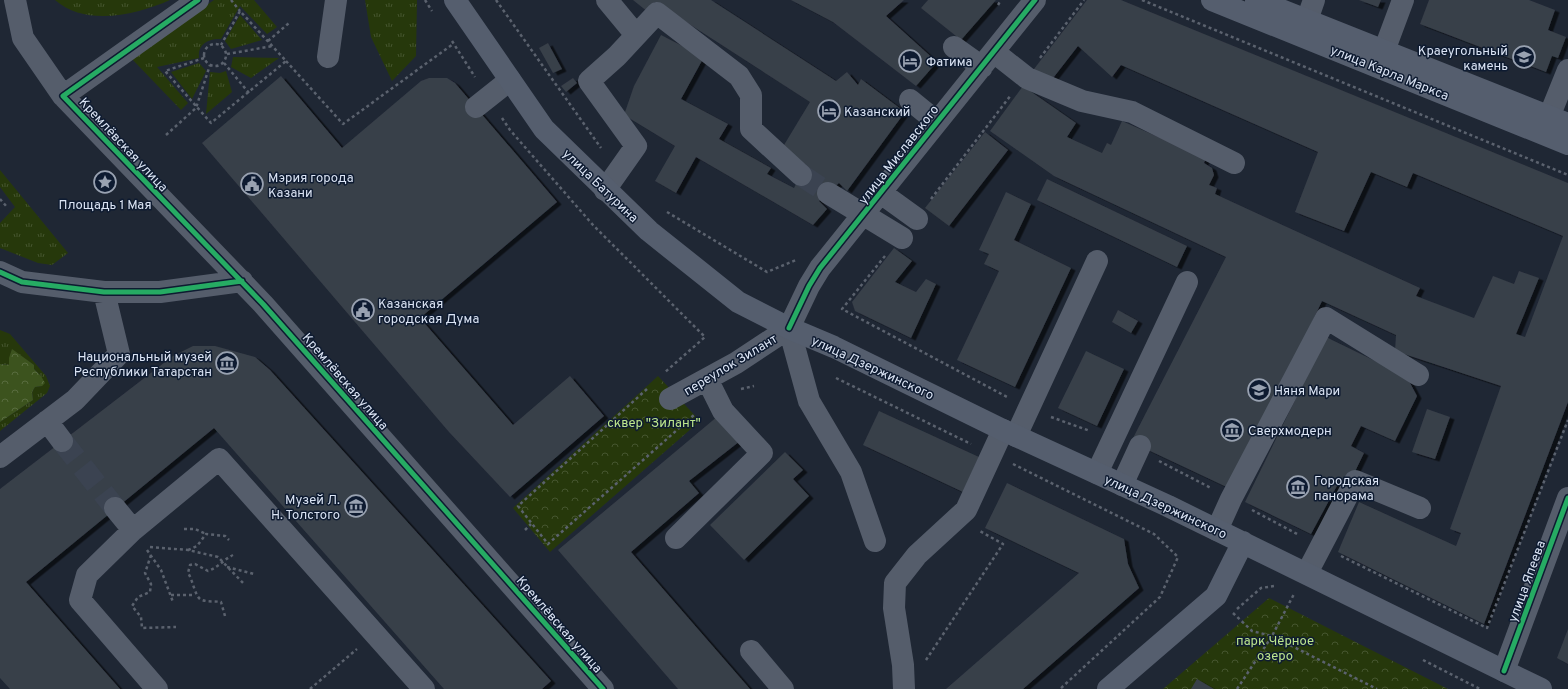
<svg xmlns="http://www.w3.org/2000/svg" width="1568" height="689" viewBox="0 0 1568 689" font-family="Overpass,sans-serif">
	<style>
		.grass { fill: url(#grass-tufts) }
		.forest { fill: url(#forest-crowns) }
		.park { fill: url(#park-crowns) }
		.building { fill: #383f49; filter: url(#shadow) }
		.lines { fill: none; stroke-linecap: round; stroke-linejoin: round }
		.minor-tunnel { stroke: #3b4351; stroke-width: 22; stroke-dasharray: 22 11; stroke-linecap: butt }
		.path { stroke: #5b626e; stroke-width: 2.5; stroke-dasharray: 3 3; stroke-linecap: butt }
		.minor { stroke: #555d6b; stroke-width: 22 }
		.major { stroke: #555e6e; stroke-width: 22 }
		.cycleway-casing { stroke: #0e1b31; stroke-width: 8 }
		.cycleway { stroke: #26ab63; stroke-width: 5 }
		.labels { text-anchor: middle; stroke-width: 3; stroke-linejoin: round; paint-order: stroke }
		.poi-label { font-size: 13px; fill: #dbe4f4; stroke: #0e1b31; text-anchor: start }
		.street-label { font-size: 13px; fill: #dbe4f4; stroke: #0e1b31 }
		.park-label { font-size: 13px; fill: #bde68c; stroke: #0e1b31 }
	</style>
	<defs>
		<pattern id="grass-tufts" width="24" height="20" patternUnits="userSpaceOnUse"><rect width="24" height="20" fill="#26380b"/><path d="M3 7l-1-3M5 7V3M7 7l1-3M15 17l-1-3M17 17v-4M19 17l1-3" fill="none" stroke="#45552f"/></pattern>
		<pattern id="forest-crowns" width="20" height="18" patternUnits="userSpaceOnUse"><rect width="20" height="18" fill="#3c531e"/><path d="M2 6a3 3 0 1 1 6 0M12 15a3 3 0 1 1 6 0" fill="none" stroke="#586c3f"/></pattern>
		<pattern id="park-crowns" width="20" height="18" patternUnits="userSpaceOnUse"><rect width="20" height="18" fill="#26380b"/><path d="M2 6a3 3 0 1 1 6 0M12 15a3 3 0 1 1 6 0" fill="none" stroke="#45552f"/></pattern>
		<filter id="shadow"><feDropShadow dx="4.5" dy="2.5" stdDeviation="0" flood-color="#0009"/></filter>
	</defs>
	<rect width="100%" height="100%" fill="#1f2734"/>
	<path class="grass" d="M55,0H170C136,15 86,27 55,0Z
		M214,0H254L277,27L267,34L240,6L221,39C209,38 197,44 199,58L157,67L188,103L181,110L131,58Z
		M365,0H417L416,56L392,81L371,37Z
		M240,15L262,40L231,49L225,41Z
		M233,57L279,58L251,78L231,67Z
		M199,63L206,71L192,99L171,72Z
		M226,71L232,92L206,114L210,72L220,73Z
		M0,170L68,253L52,265L38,263L0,248V223L15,207L0,187Z
		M0,330L10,334L46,376L50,386L47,393L0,431V422L33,400L32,392L35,387L42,386L41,376L34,369V365L12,350L9,365L0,364Z"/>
	<path class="forest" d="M12,349L34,365V369L41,376L45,383L42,386L35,387L32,392L33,400L0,422V364L9,365V358Z"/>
	<path class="park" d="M658,376L700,421L550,552L513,508Z
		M1269,598L1448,689H1163Z"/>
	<path class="building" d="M633,0H711L836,81L847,72L858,85L861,79L905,112L847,191L839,183L819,201L827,209L813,225L696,157L676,193L655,181L675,146L624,115L634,86L661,35L704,57L681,99L728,124L719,139L771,168L767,174L794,188L806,165L781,150L810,102L655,2L648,12Z
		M791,0H904L886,16L937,62L916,86L833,22Z
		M928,0H996L961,40L921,8Z
		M1087,0H1121L1568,183V402L1484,624L1338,552L1359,502L1456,546L1461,533L1450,529L1501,386L1395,351L1396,335L1322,301L1233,490L1131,442L1226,257L1054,176L990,131L1023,86L1076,123L1067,137L1102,153L1107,143L1111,145L1122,121L1206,158L1204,163L1212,168L1214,175L1209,185L1217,188L1215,194L1420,288L1416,296L1474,318L1493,276L1514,284L1519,271L1539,278L1516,334L1525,337L1563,236L1413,173L1407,187L1371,172L1344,231L1295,212L1318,152L1121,65L1112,77L1078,46L1050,82L1034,69Z
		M1359,0H1381L1378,7Z
		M1429,0H1529L1555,10L1548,30L1566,37L1558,58L1552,56L1546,72L1420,24Z
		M548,43L562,69L553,73L539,48Z
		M281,76L342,148L421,81L429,78H447L455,83L557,202L420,318L513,425L570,376L604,416L510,497L449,432L202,143Z
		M573,78L577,83L566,92L561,86Z
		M985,132L1008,150L949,226L925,208Z
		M1047,179L1187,246L1177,267L1037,200Z
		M1006,192L1031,204L1014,240L1071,268L1015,387L957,360L999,271L984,264L989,254L979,250Z
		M894,248L912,261L895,282L916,292L926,279L936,284L911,338L855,311L852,302Z
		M1118,310L1138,321L1131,333L1112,322Z
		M1326,337L1402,374L1409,381L1417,396L1395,441L1361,426L1351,446L1364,453L1347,488L1339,482L1311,534L1245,502Z
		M193,346H215L255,357L270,370L551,681L542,689H444L214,428L26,582L120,689H10L0,678V489L173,356Z
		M1086,351L1124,369L1097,426L1058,408Z
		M1427,409L1450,417L1435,459L1412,452Z
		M879,411L979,457L963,492L863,445Z
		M718,416L740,441L689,481L699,493L631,552L750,689H678L558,550Z
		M785,452L803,470L793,479L809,496L744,560L710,525Z
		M1007,483L1124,539L1128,564L1139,588L1023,689H946L1079,573L985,528Z
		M1568,629V664L1557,658Z
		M1197,679L1214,689H1191Z"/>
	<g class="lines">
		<path class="minor-tunnel" d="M801,175L828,193
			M62,441L115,508"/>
		<path class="path" d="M231,0L240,11
			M425,0L432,11
			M496,0L601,148
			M1142,0L1568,175
			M998,5L1001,0
			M268,41L289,23
			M452,41L475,77
			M204 55a11 11 0 1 1 22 0a11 11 0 1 1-22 0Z
			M227,54L273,46
			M204,58L165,71L211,123L286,61L240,11L221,45
			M1040,58L1084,0
			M286,61L343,124L453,44
			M224,63L249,93
			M502,118L510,130L593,225L705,337L664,373
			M166,135L196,108L210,65
			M0,199L7,207
			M931,199L1011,95
			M667,212L767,272L796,260
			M885,256L842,309L1009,398
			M836,378L971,444
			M647,389L518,506L548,544L694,415
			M741,389L754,386
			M1051,417L1090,431
			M1159,461L1211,488
			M1013,464L1154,534L1178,557L1160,597L1060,689
			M1252,510L1299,535
			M184,529H195L206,534
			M525,530L531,524
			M150,547L188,550L218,557L244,584
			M147,550L161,570L173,602
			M188,550L197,546L206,534L225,536L229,540
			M151,555L145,573L151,584L150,592L138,597L132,606L141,617L142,628L176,627
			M1341,556L1487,628L1568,420
			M227,567L254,574
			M171,595H195
			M1237,609L1261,588L1274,586
			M1233,613L1252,631L1272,636L1294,594
			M225,616L221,602C215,601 208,602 202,600C195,598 193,580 188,573L190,565L195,564L208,571C219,567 223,560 233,555
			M926,660L1003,544L978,530
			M1423,660L1480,689
			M310,689L357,649
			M1237,689L1272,636L1377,689"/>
		<path class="minor" d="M15,0L23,38L63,96L263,304L603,689
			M607,0L636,35
			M1307,20L1314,0
			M954,47L982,67
			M1384,51L1403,0
			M994,52L1027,78L1082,101L1132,112L1234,163
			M328,57L336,0
			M63,96L198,0
			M910,100L937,122
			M476,107L510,80
			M1549,117L1568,70
			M605,190L636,146L589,81L617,56L657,13L739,76L751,95V129L801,175
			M828,193L902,238
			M881,193L917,219
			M0,272L22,282L104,292H160L242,281
			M789,328L809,286L820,268L1035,0
			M789,328L809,401L851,472L875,541
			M670,399L736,363L789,328
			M47,421L62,441
			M1016,436L1097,261
			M0,457L75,400L119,354L104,292
			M1097,473L1187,282
			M1122,485L1140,446
			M115,508L133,530L219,459L424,689
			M133,530L87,575L80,600L157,689
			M1217,530L1231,499L1326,318L1418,375
			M676,538L762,453L723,411L707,379
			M1307,573L1355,481L1420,508
			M751,651L783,689
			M1504,671L1568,498
			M904,689L903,665L894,608L895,583L917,555L966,510L1003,430"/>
		<path class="major" d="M455,0L544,129L649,231L738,302L789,328L834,347L1003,430L1168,506L1541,689
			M1212,0L1568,144
			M1256,0L1568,124
			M1108,689L1216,596L1243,542"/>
		<g class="cycleway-casing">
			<path id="cycleway" d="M198,0L63,96L263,304L603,689
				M0,272L22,282L104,292H160L242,281
				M789,328L809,286L820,268L1035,0
				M1504,671L1568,498"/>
		</g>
		<use href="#cycleway" class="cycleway"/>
	</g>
	<defs>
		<g id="school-ring" transform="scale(1.15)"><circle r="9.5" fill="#0e1b31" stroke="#99a2b1" stroke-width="1.5"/><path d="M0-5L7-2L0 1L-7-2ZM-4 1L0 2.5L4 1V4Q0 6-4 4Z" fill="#99a2b1"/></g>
		<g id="hotel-ring" transform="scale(1.15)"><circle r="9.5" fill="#0e1b31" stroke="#99a2b1" stroke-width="1.5"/><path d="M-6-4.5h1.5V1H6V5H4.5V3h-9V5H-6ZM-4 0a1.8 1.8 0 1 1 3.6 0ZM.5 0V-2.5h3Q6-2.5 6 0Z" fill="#99a2b1"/></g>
		<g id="sight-ring" transform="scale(1.15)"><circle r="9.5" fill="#0e1b31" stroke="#99a2b1" stroke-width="1.5"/><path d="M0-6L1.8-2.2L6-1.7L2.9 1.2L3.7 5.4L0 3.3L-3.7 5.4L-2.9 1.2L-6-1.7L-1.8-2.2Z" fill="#99a2b1"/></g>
		<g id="civic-ring" transform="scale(1.15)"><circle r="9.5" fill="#0e1b31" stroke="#99a2b1" stroke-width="1.5"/><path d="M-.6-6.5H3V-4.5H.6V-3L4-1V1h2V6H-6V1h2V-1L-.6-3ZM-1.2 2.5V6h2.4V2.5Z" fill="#99a2b1"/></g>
		<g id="museum-ring" transform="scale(1.15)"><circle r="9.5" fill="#0e1b31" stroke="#99a2b1" stroke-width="1.5"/><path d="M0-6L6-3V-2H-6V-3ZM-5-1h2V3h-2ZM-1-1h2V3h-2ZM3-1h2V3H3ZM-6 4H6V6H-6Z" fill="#99a2b1"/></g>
	</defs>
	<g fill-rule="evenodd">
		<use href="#school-ring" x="1524" y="57"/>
		<use href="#hotel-ring" x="910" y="61"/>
		<use href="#hotel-ring" x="829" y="111"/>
		<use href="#sight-ring" x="105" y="182"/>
		<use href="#civic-ring" x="252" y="184"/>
		<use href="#civic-ring" x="363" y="310"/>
		<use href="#museum-ring" x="227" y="363"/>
		<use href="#school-ring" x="1259" y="390"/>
		<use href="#museum-ring" x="1232" y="430"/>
		<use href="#museum-ring" x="1298" y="487"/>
		<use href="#museum-ring" x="356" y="506"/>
	</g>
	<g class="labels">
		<g class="poi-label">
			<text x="1508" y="55" text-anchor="end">Краеугольный<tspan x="1508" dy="15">камень</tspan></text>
			<text x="926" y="66">Фатима</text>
			<text x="844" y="116">Казанский</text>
			<text x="268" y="182">Мэрия города<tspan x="268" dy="15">Казани</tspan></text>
			<text x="105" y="209" text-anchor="middle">Площадь 1 Мая</text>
			<text x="378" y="308">Казанская<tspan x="378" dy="15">городская Дума</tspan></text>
			<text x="212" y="361" text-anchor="end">Национальный музей<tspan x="212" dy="15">Республики Татарстан</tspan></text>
			<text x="1274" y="395">Няня Мари</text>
			<text x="1248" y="435">Сверхмодерн</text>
			<text x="1314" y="485">Городская<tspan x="1314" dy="15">панорама</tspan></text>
			<text x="340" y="504" text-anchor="end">Музей Л.<tspan x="340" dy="15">Н. Толстого</tspan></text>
		</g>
		<g class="street-label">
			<text transform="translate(1390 72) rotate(22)" y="5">улица Карла Маркса</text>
			<text transform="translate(124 144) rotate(47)" y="5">Кремлёвская улица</text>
			<text transform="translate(898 154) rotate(-52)" y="5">улица Миславского</text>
			<text transform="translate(601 185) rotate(44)" y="5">улица Батурина</text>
			<text transform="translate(730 364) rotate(-31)" y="5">переулок Зилант</text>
			<text transform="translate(873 367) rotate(25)" y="5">улица Дзержинского</text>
			<text transform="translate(346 381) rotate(49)" y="5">Кремлёвская улица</text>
			<text transform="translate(1166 506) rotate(25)" y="5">улица Дзержинского</text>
			<text transform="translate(1526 581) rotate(-70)" y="5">улица Япеева</text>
			<text transform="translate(560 624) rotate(49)" y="5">Кремлёвская улица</text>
		</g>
		<g class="park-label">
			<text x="654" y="427">сквер "Зилант"</text>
			<text x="1275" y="645">парк Чёрное<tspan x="1275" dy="15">озеро</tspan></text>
		</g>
	</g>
</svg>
